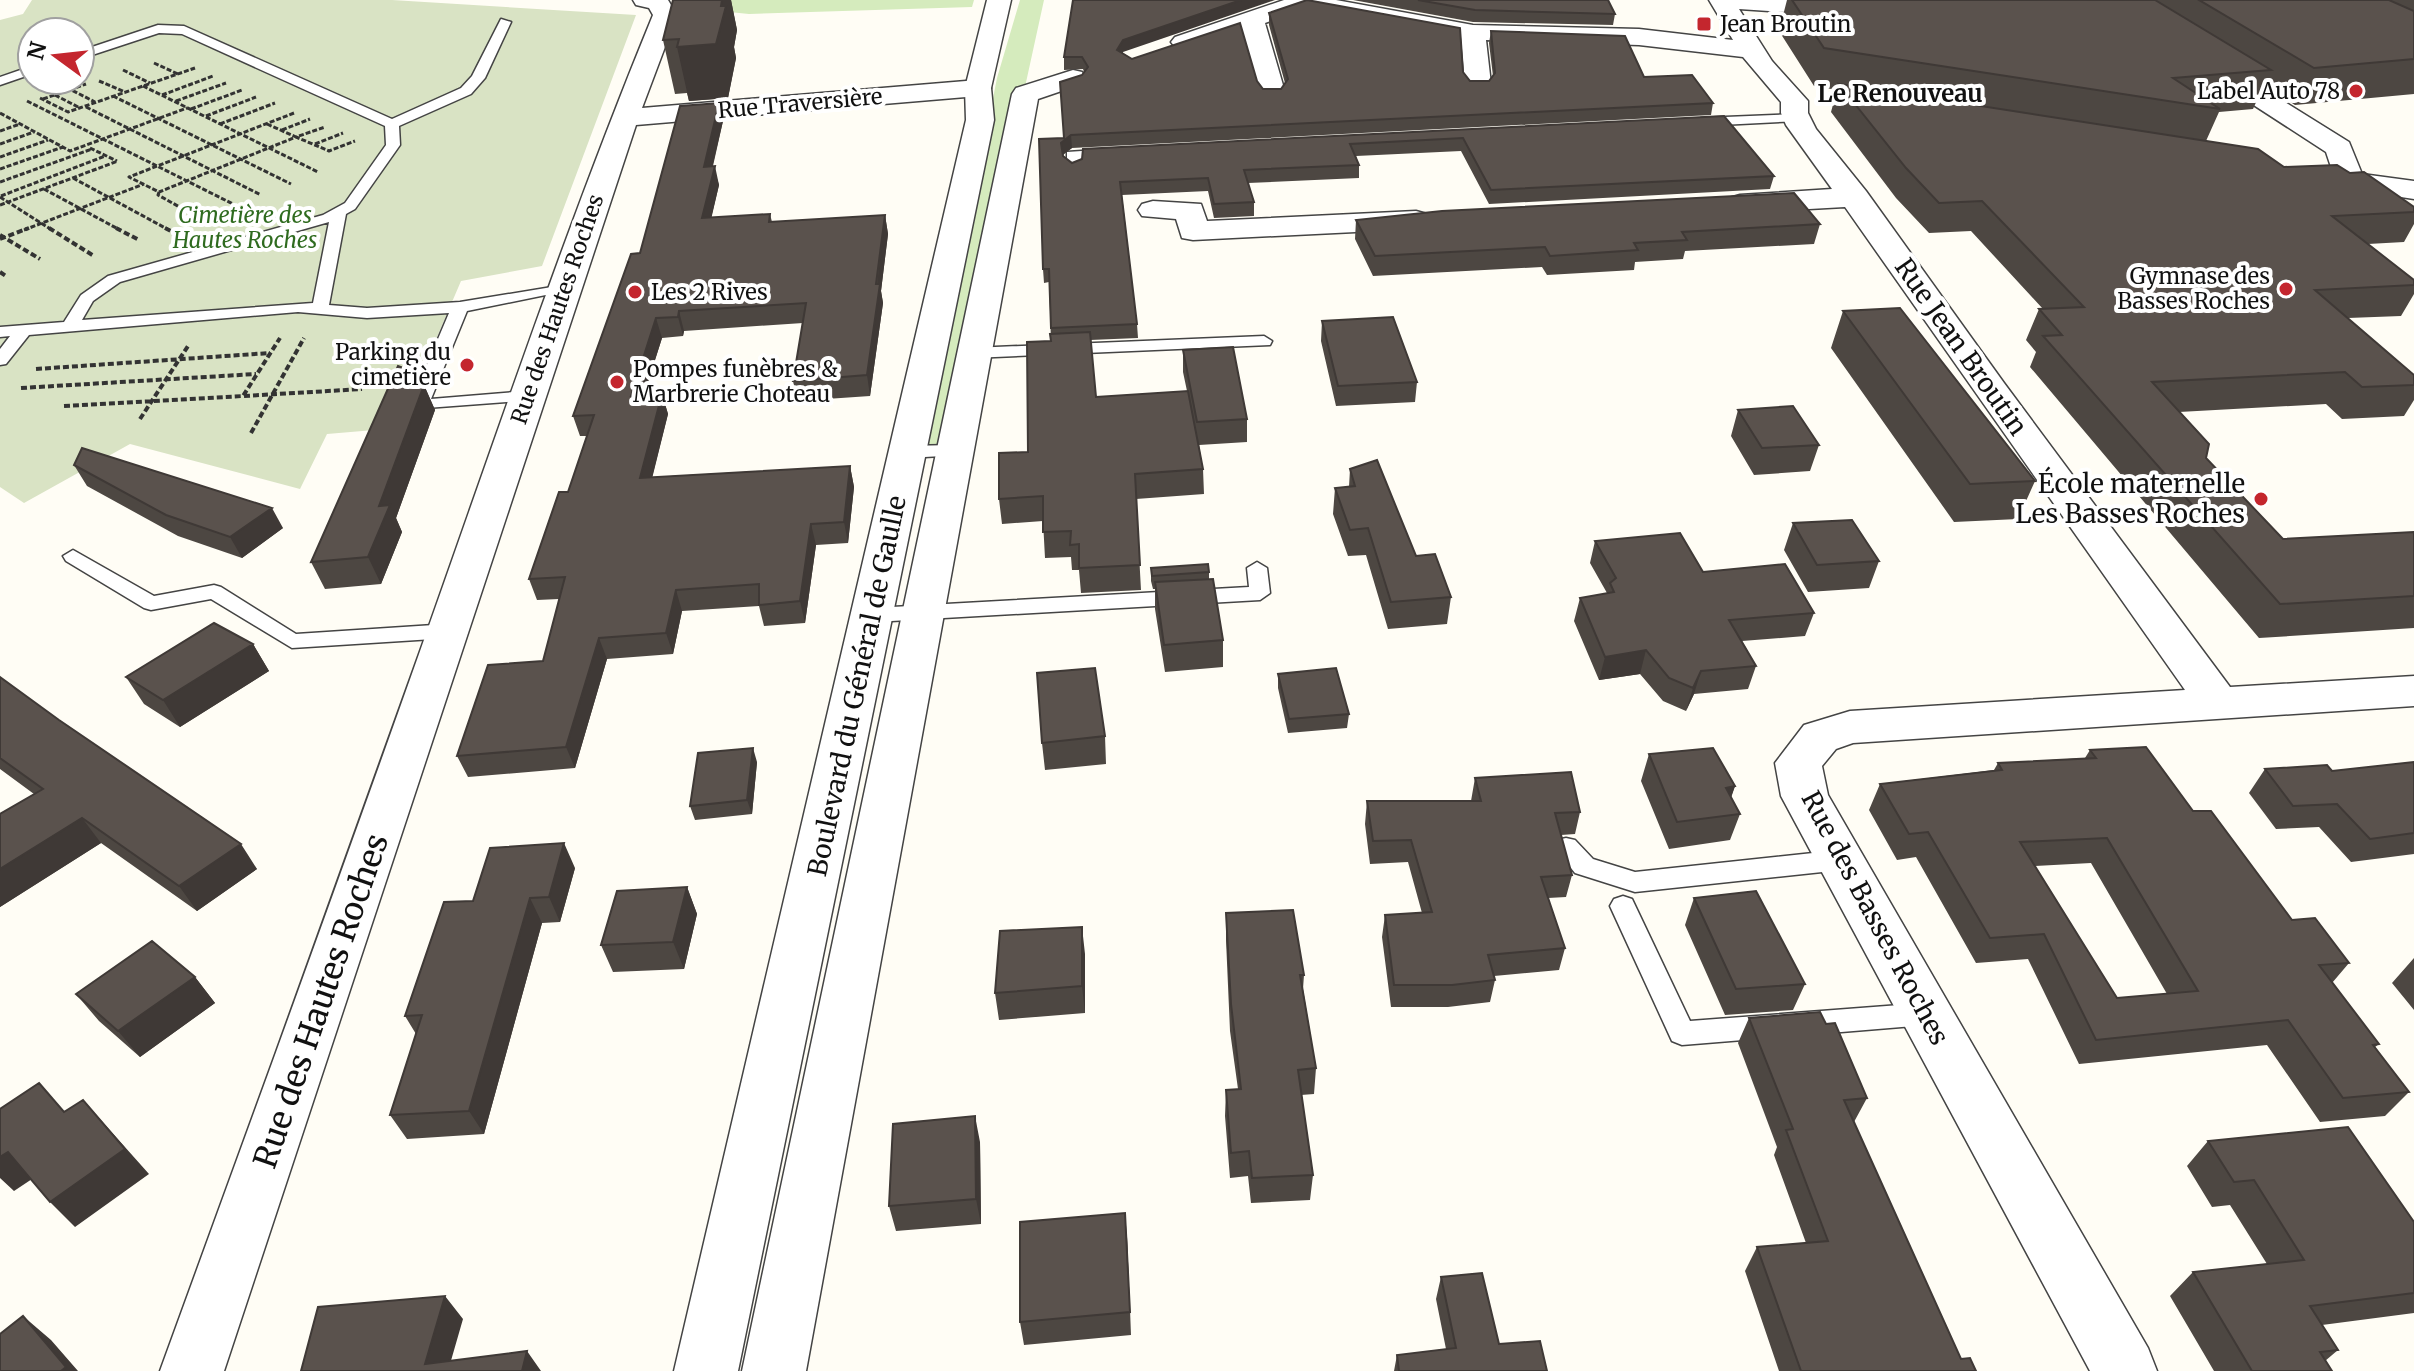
<svg xmlns="http://www.w3.org/2000/svg" width="2414" height="1371" viewBox="0 0 2414 1371" font-family="Merriweather,serif">
	<style>
		.green { fill: #d5ebbd }
		.cemetery { fill: #d9e3c4; fill-rule: evenodd }
		.lines { fill: none; stroke-linecap: round; stroke-linejoin: round }
		.service-casing { stroke: #444; stroke-width: 3 }
		.minor-casing { stroke: #444; stroke-width: 3 }
		.tertiary-casing { stroke: #444; stroke-width: 3 }
		.path-far1 { stroke: #333; stroke-width: 3; stroke-dasharray: 5 2; stroke-linecap: butt }
		.path { stroke: #333; stroke-width: 4; stroke-dasharray: 6 3; stroke-linecap: butt }
		.service { fill: #fff; fill-rule: evenodd }
		.minor { fill: #fff; fill-rule: evenodd }
		.tertiary { fill: #fff; fill-rule: evenodd }
		.wall { fill: #4d4742; fill-rule: evenodd }
		.shaded-wall { fill: #3f3936 }
		.building { fill: #5a524d; stroke: #3f3936; stroke-width: 2; fill-rule: evenodd }
		.poi-dot { fill: #c4262e; stroke: #fff; stroke-width: 3 }
		.labels { text-anchor: middle; stroke-width: 8; stroke-linejoin: round; paint-order: stroke }
		.far-poi-label { font-size: 22px; fill: #111; stroke: #fff; text-anchor: start }
		.far-street-label { font-size: 22px; fill: #111; stroke: #fff }
		.far-park-label { font-size: 22px; font-style: italic; fill: #2f6b1f; stroke: #fff }
		.far-neighbourhood-label { font-size: 24px; font-weight: bold; fill: #111; stroke: #fff }
		.street-label { font-size: 26px; fill: #111; stroke: #fff }
		.poi-label { font-size: 26px; fill: #111; stroke: #fff; text-anchor: end }
		.near-street-label { font-size: 32px; fill: #111; stroke: #fff }
	</style>
	<rect width="100%" height="100%" fill="#fffdf5"/>
	<path class="green" d="M713,0H974L972,7L749,14L680,7Z
		M1020,0H1044L947,444L931,445L925,442L997,78Z"/>
	<path class="cemetery" d="M32,0H392L636,15L542,266L461,281L398,428L327,434L300,489L130,444L24,503L0,487V20L23,14ZM32,32H80V80H32Z"/>
	<g class="lines">
		<g class="service-casing">
			<path id="service" d="M501,19L511,22L485,78L471,94L399,126L400,145L355,209L346,214L329,305L367,308L460,302L570,284V290L467,311L431,399L527,391L533,392L536,396L533,400L413,409L410,405L449,313L367,318L298,312L29,335L6,364L0,365V349L10,336L0,337V327L64,322L81,295L108,276L323,215L345,203L386,145L385,126L182,34L159,33L80,59V51L158,25L184,26L392,119L461,88L472,76ZM329,222L313,303L82,320L93,301L120,282Z
				M32,66V74L0,85V77Z
				M1795,114L1800,115V121L1701,126L1694,122L1701,118Z
				M1111,149L1116,150V156L1080,159L1079,172L1074,173L1067,169V152Z
				M1264,336L1272,341L1270,345L972,358L963,353L972,348Z
				M953,445L962,451L960,455L907,458L898,452L907,446Z
				M73,550L154,596L214,585L221,587L296,634L449,624L456,626L460,631L456,636L449,638L292,648L211,599L151,610L144,608L66,561L63,556Z
				M1257,562L1267,568L1270,593L1260,600L874,622L864,615L874,608L1249,587L1247,568Z
				M1566,838L1575,840L1593,859L1635,872L1841,850L1850,853L1853,860L1850,867L1841,870L1635,892L1575,873L1554,847L1557,840Z
				M1623,896L1632,899L1690,1021L1926,1003L1935,1006L1939,1014L1935,1022L1926,1025L1682,1045L1672,1041L1610,906L1614,899Z"/>
		</g>
		<g class="minor-casing">
			<path id="minor" d="M633,0H668L677,15L642,108L978,80L987,82L991,88L987,94L978,96L636,125L224,1371H160C247,1132 334,894 419,654C495,440 567,224 653,15L649,8L636,5Z
				M1284,0H1336L1473,25L1639,29L1733,40L1709,0H1820L1856,4L1859,9L1856,14L1847,16L1739,9L1772,61L1808,101V113L1816,129L1866,191L2004,383L2230,687L2414,676V706L1853,743L1836,749L1822,766L1828,795L2148,1348L2157,1371H2090L1781,796L1775,763L1804,725L1850,711L2185,690L1845,207L1740,213L1729,210L1725,204L1729,198L1740,195L1832,189L1786,125L1781,113V102L1743,57L1639,45L1486,40L1491,84L1487,90H1469L1465,84L1461,37L1306,9L1265,23L1285,92L1281,98H1263L1259,92L1242,31L1184,50L1175,47L1171,42L1175,37Z
				M2207,56L2216,59L2349,142L2362,174L2414,181V199L2316,184L2311,178L2316,172L2332,170L2326,152L2198,69L2194,64L2198,59Z
				M1073,70L1082,72L1086,78L1082,84L1038,99L806,1371H742L1012,94L1016,88Z
				M1153,201L1201,204L1207,221L1416,211L1427,214L1431,220L1427,226L1416,229L1193,240L1182,238L1176,219L1142,216L1138,210L1142,204Z"/>
		</g>
		<g class="tertiary-casing">
			<path id="tertiary" d="M987,0H1011L991,88L994,120L738,1371H674L966,120L965,88Z"/>
		</g>
		<path class="path-far1" d="M154,63L178,74
			M123,70L150,83
			M54,81L95,102
			M99,81L125,92
			M143,86L318,172
			M55,95L80,108
			M162,95L213,76
			M113,96L291,184
			M40,98L68,112L195,68
			M43,99L86,84
			M27,101L237,206
			M176,101L226,83
			M86,107L261,195
			M191,109L242,90
			M0,113L70,151L187,108
			M294,113L129,177L159,192L296,137L329,151L355,141
			M206,116L256,97
			M220,124L275,103
			M267,124L296,137L325,127
			M282,130L310,119
			M0,131L20,124
			M0,144L34,132
			M315,144L343,133
			M90,148L117,161
			M0,157L48,140
			M0,169L63,147
			M73,178L169,230
			M0,182L92,149
			M44,189L120,230
			M159,192L158,195L203,220
			M1,196L105,156
			M0,197L52,230
			M0,205L118,161
			M24,230L144,184"/>
		<path class="path" d="M49,228L94,256
			M116,228L139,240
			M165,228L173,232
			M0,235L40,259
			M0,239L29,228
			M0,272L6,276
			M36,369L270,353
			M21,388L256,374
			M244,396L362,389
			M64,406L243,396L280,338
			M140,419L188,346
			M251,433L304,338"/>
		<use href="#service" class="service"/>
		<use href="#minor" class="minor"/>
		<use href="#tertiary" class="tertiary"/>
	</g>
	<path class="wall" d="M673,0H731L737,30L734,47L736,58L728,98L689,101L687,93L675,94L663,40Z
		M1353,0H1608L1615,14L1613,25L1473,22Z
		M1787,0H2414V94L2295,105L2264,85L2253,109L2219,112L2206,141L2284,167L2350,173L2414,207V224L2404,242L2368,244L2414,280V294L2401,316L2348,318L2414,385V400L2404,416L2342,419L2326,404L2179,412L2206,458L2283,539L2414,532V628L2259,638L2030,367L2036,352L2026,340L2039,309H2043L1971,231L1929,233L1896,198L1831,112L1837,90L1814,86L1779,31Z
		M1269,13L1463,72L1470,81H1489L1493,76L1489,43L1491,31L1644,77L1713,103L1711,115L1072,148L1063,155V156L1072,163L1724,116L1774,176L1770,189L1489,204L1461,151L1356,156L1359,165V178L1248,183L1254,202V216L1214,218L1208,191L1122,195L1137,324L1138,338L1090,340L1096,397L1187,391L1183,372V350L1247,419V442L1199,445L1203,469L1204,494L1136,499L1141,590L1081,593L1079,570H1072L1071,557L1045,558L1043,521L1002,524L999,499L1028,452L1051,341L1049,282L1044,283L1043,269L1064,138L1082,75L1084,72L1083,69L1064,70V57L1123,52V53L1132,59L1257,81L1263,89H1281L1285,83L1269,25Z
		M719,103L723,121L713,166L719,185L711,218L770,214L772,222L885,215L888,234L881,291L883,303L870,396L797,401L793,381L803,323L684,331L683,336L662,338L644,395L662,394L668,414L652,477L850,466L854,487L848,543L816,545L805,623L764,626L759,606L682,611L673,654L607,659L575,768L468,777L457,756L543,661L559,599L537,600L529,579L568,492L587,436H580L573,416L640,253Z
		M1356,220L1820,224L1814,244L1685,251L1683,259L1635,262L1634,270L1547,275L1542,267L1373,276L1355,239Z
		M1843,311L2035,481L2018,519L1954,522L1831,348Z
		M1322,321L1417,382L1415,402L1336,406L1321,341Z
		M401,367L409,385H424L435,410L396,518L402,532L381,584L325,589L311,562Z
		M1738,410L1819,445L1810,471L1754,475L1731,436Z
		M74,465L283,528L242,558L178,536L87,486Z
		M1350,469L1416,556L1451,597L1447,624L1388,629L1366,555L1348,556L1333,514L1335,488L1349,487Z
		M1793,523L1879,561L1869,588L1808,592L1784,550Z
		M1595,541L1703,572L1814,613L1805,636L1742,641L1756,666L1748,689L1694,694L1686,711L1663,701L1640,674L1599,680L1574,621L1580,598L1607,593L1590,563Z
		M1151,568L1209,572V579L1223,640V667L1165,672L1155,609V589H1153L1151,581Z
		M253,644L269,671L180,727L144,704L126,677Z
		M1278,674L1349,714L1347,728L1288,733L1278,688Z
		M0,677L257,869L197,911L101,843L0,907V814L34,794L0,769Z
		M1105,736L1106,764L1045,770L1042,743Z
		M2090,750L2193,811L2292,920L2349,963L2332,983L2379,1044L2375,1047L2409,1092L2385,1116L2320,1122L2267,1045L2079,1064L2028,959L1976,963L1916,857L1897,860L1869,810L1880,784L1994,770L1998,763L2085,758ZM2091,863L2167,994L2117,998L2035,866Z
		M1649,754L1735,786L1731,798L1740,814L1730,840L1669,849L1641,781Z
		M757,762L752,814L695,820L690,806Z
		M2414,762V854L2351,862L2319,827L2276,829L2249,793L2265,769L2332,771Z
		M1475,778L1580,812L1575,834L1561,835L1572,875L1566,897L1548,898L1565,948L1559,970L1494,976L1495,980L1490,1002L1448,1007H1391L1382,937L1385,915L1422,913L1408,862L1370,864L1365,824L1367,801H1471Z
		M575,868L560,922L542,923L484,1134L407,1139L390,1115L416,1034L405,1016L473,901Z
		M687,887L697,914L684,969L613,972L601,945Z
		M1694,898L1805,984L1793,1010L1725,1015L1685,925Z
		M1226,913L1304,975L1303,989L1316,1068L1314,1094L1301,1095L1313,1175L1310,1200L1251,1203L1248,1176L1230,1178L1225,1116L1226,1090L1238,1089L1230,1031L1226,940Z
		M1085,954V1013L999,1020L995,993Z
		M2414,958V1010L2392,983Z
		M195,977L215,1003L140,1057L99,1021L76,994Z
		M1749,1018L1867,1098L1854,1122L1961,1359L1976,1371H1779L1745,1271L1757,1247L1806,1243L1774,1155L1777,1147L1738,1043Z
		M2208,1141L2414,1222V1313L2322,1325L2338,1350L2325,1361L2332,1371H2214L2170,1296L2193,1272L2267,1264L2230,1205L2212,1207L2187,1166Z
		M980,1142L981,1224L896,1231L889,1206Z
		M1127,1237L1131,1335L1024,1345L1020,1322Z
		M1441,1277L1499,1344L1547,1371H1394L1397,1355L1446,1349L1436,1299Z"/>
	<path class="shaded-wall" d="M722,0H731L737,30L734,47L736,58L728,98L689,101L677,47L721,6Z
		M1241,0H1275L1123,52L1118,62L1117,50L1123,40Z
		M719,103L723,121L708,185L704,167Z
		M1071,135L1072,148L1062,155L1061,143Z
		M715,166L719,185L707,237L702,218Z
		M885,215L888,234L881,291L883,303L870,396L867,375Z
		M679,311L684,331L683,336L678,317Z
		M656,318L662,338L637,416L631,396Z
		M401,367L412,393L407,404L396,378Z
		M424,385L435,410L396,518L402,532L381,584L368,557L379,506Z
		M662,394L668,414L647,499L640,478Z
		M850,466L854,487L848,543L844,522Z
		M272,508L283,528L242,558L230,537Z
		M811,524L816,545L805,623L800,601Z
		M676,590L682,611L673,654L666,633Z
		M599,638L607,659L575,768L566,747Z
		M253,644L269,671L180,727L163,700Z
		M1646,650L1640,674L1599,680L1605,657Z
		M1701,671L1694,694L1686,711L1693,688Z
		M753,748L757,762L752,814L747,800Z
		M1735,786L1725,813L1726,788Z
		M82,818L101,843L0,907V869Z
		M564,843L575,868L560,922L549,897Z
		M241,844L257,869L197,911L179,886Z
		M687,887L697,914L684,969L673,942Z
		M530,898L542,923L484,1134L469,1111Z
		M1082,927L1085,954V1013L1082,986Z
		M195,977L215,1003L140,1057L118,1031Z
		M83,1100L149,1174L75,1227L50,1202Z
		M975,1116L980,1142L981,1224L976,1199Z
		M8,1152L35,1177L14,1191L0,1178V1157Z
		M1125,1213L1127,1237L1131,1335L1130,1312Z
		M445,1296L463,1319L448,1371L425,1364Z
		M23,1316L51,1340L78,1371H61Z
		M527,1351L541,1371H522Z"/>
	<path class="building" d="M673,0H722L721,6H726L716,44L677,47L679,39L663,40Z
		M1073,0H1241L1123,40L1117,50L1132,59L1240,23L1257,81L1263,89H1281L1288,79L1269,13L1307,0L1460,28L1463,72L1470,81H1489L1495,73L1491,31L1625,36L1644,77L1692,75L1713,103L1071,135L1061,143L1063,156L1072,163L1082,159L1083,149L1724,116L1774,176L1491,190L1463,138L1350,144L1359,165L1244,170L1254,202L1214,204L1208,178L1120,182L1137,324L1051,328L1049,269H1043L1039,139L1064,138L1060,82L1082,75L1088,67L1082,57H1064Z
		M1418,0H1608L1615,14L1475,10Z
		M1792,0H2155L2271,70L2173,78L2220,109L1824,48Z
		M2199,0H2389L2414,11V59L2314,68Z
		M1839,84L2258,149L2284,167L2337,165L2350,173L2364,172L2414,207V212L2332,216L2414,280V285L2315,290L2414,375V385L2362,387L2345,372L2152,382L2209,444L2206,458L2283,539L2414,532V596L2280,604L2043,336L2062,335L2039,309L2084,307L1982,201L1939,203L1906,168Z
		M719,103L704,167L715,166L702,218L770,214L769,222L885,215L876,284H880L867,375L793,381L806,303L679,311L678,317L656,318L631,396L662,394L640,478L850,466L844,522L811,524L800,601L759,605V584L676,590L666,633L599,638L566,747L457,756L488,665L543,661L565,577L529,579L559,492H568L594,415L573,416L631,254L640,253L680,106Z
		M1794,193L1820,224L1682,232L1687,240L1634,243L1638,250L1550,256L1545,247L1375,256L1356,220L1442,211Z
		M1900,308L2035,481L1970,484L1843,311Z
		M1393,317L1417,382L1338,386L1322,321Z
		M1090,332L1096,397L1188,391L1203,469L1135,474L1140,565L1079,568V544L1070,545L1071,531L1043,532V496L999,499V453L1028,452L1027,342L1051,341L1050,334Z
		M1233,347L1247,419L1197,422L1183,350Z
		M398,366L401,367L396,378L400,385H424L379,506L390,505L368,557L311,562Z
		M1793,406L1819,445L1762,448L1738,410Z
		M82,448L272,508L230,537L166,515L74,465Z
		M1377,460L1416,556L1435,554L1451,597L1391,602L1368,528L1350,530L1335,488L1355,486L1350,469Z
		M1852,520L1879,561L1817,565L1793,523Z
		M1680,533L1703,572L1785,564L1814,613L1729,620L1756,666L1701,671L1693,688L1669,678L1646,650L1605,657L1580,598L1614,592L1610,583L1616,578L1595,541Z
		M1208,564L1209,572L1152,576L1151,568Z
		M1213,579L1223,640L1164,645L1155,582Z
		M214,623L253,644L163,700L126,677Z
		M1095,668L1105,736L1042,743L1037,673Z
		M1336,668L1349,714L1289,719L1278,674Z
		M0,677L59,720L241,844L179,886L82,818L0,869V814L43,789L0,758Z
		M2146,747L2193,811H2211L2292,920L2315,918L2349,963L2319,965L2379,1044L2373,1045L2409,1092L2343,1098L2288,1020L2096,1040L2044,934L1990,938L1928,832L1909,834L1880,784L2002,770L1998,763L2096,758L2090,750ZM2107,838L2198,991L2117,998L2020,842Z
		M753,748L747,800L690,806L698,753Z
		M1713,748L1735,786L1726,788L1740,814L1677,822L1649,754Z
		M2414,762V833L2370,839L2337,804L2293,806L2265,769L2327,765L2332,771Z
		M1571,772L1580,812L1555,813L1572,875L1541,877L1565,948L1488,955L1495,980L1452,985H1394L1385,915L1432,912L1411,840L1373,841L1367,801H1481L1475,778Z
		M564,843L549,897L530,898L469,1111L390,1115L422,1015L405,1016L444,902L473,901L490,848Z
		M687,887L673,942L601,945L617,891Z
		M1756,891L1805,984L1736,989L1694,898Z
		M1293,910L1304,975H1300L1316,1068L1298,1070L1313,1175L1252,1178L1249,1151L1231,1153L1226,1090L1241,1089L1231,1004L1226,913Z
		M1082,927V986L995,993L1000,931Z
		M152,941L195,977L118,1031L76,994Z
		M1820,1012L1826,1024L1835,1023L1867,1098L1844,1100L1961,1359L1970,1358L1976,1371H1800H1801L1757,1247L1828,1241L1786,1130L1793,1129L1749,1018Z
		M39,1083L64,1112L83,1100L125,1149L50,1202L8,1152L0,1157V1109Z
		M975,1116L976,1199L889,1206L893,1124Z
		M2348,1127L2414,1222V1293L2310,1306L2338,1350L2320,1352L2332,1371H2252L2193,1272L2304,1260L2254,1180L2234,1182L2208,1141Z
		M1125,1213L1130,1312L1020,1322V1222Z
		M1482,1273L1499,1344L1540,1341L1547,1371H1399L1397,1355L1456,1348L1441,1277Z
		M445,1296L425,1364L527,1351L522,1371H301L318,1307Z
		M23,1316L66,1367L61,1371H0V1334Z"/>
	<g class="poi-dot">
		<rect x="1696" y="16" width="16" height="16" rx="4"/>
		<circle cx="2356" cy="91" r="8"/>
		<circle cx="2286" cy="289" r="8"/>
		<circle cx="635" cy="292" r="8"/>
		<circle cx="467" cy="365" r="8"/>
		<circle cx="617" cy="382" r="8"/>
		<circle cx="2261" cy="499" r="8"/>
	</g>
	<g class="labels">
		<g class="far-poi-label">
			<text x="1720" y="32">Jean Broutin</text>
			<text x="2340" y="99" text-anchor="end">Label Auto 78</text>
			<text x="2270" y="284" text-anchor="end">Gymnase des<tspan x="2270" dy="25">Basses Roches</tspan></text>
			<text x="651" y="300">Les 2 Rives</text>
			<text x="451" y="360" text-anchor="end">Parking du<tspan x="451" dy="25">cimetière</tspan></text>
			<text x="633" y="377">Pompes funèbres &amp;<tspan x="633" dy="25">Marbrerie Choteau</tspan></text>
		</g>
		<g class="far-street-label">
			<text transform="translate(800 103) rotate(-5)" y="8">Rue Traversière</text>
			<text transform="translate(557 309) rotate(-71)" y="8">Rue des Hautes Roches</text>
		</g>
		<g class="far-park-label">
			<text x="245" y="223">Cimetière des<tspan x="245" dy="25">Hautes Roches</tspan></text>
		</g>
		<g class="far-neighbourhood-label">
			<text x="1900" y="102">Le Renouveau</text>
		</g>
		<g class="street-label">
			<text transform="translate(1961 347) rotate(55)" y="9">Rue Jean Broutin</text>
			<text transform="translate(857 686) rotate(-78)" y="9">Boulevard du Général de Gaulle</text>
			<text transform="translate(1875 918) rotate(62)" y="9">Rue des Basses Roches</text>
		</g>
		<g class="poi-label">
			<text x="2245" y="493">École maternelle<tspan x="2245" dy="30">Les Basses Roches</tspan></text>
		</g>
		<g class="near-street-label">
			<text transform="translate(321 1001) rotate(-71)" y="11">Rue des Hautes Roches</text>
		</g>
	</g>
	<g transform="translate(56 56) rotate(285)"><circle r="38" fill="#ffffff" stroke="#a0a0a0" stroke-width="2"/>
	<path d="M0-6L14 30L0 20L-14 30Z" fill="#c4262e"/>
	<text y="-12" font-size="22" font-weight="bold" text-anchor="middle" fill="#111111">N</text>
	</g>
</svg>
